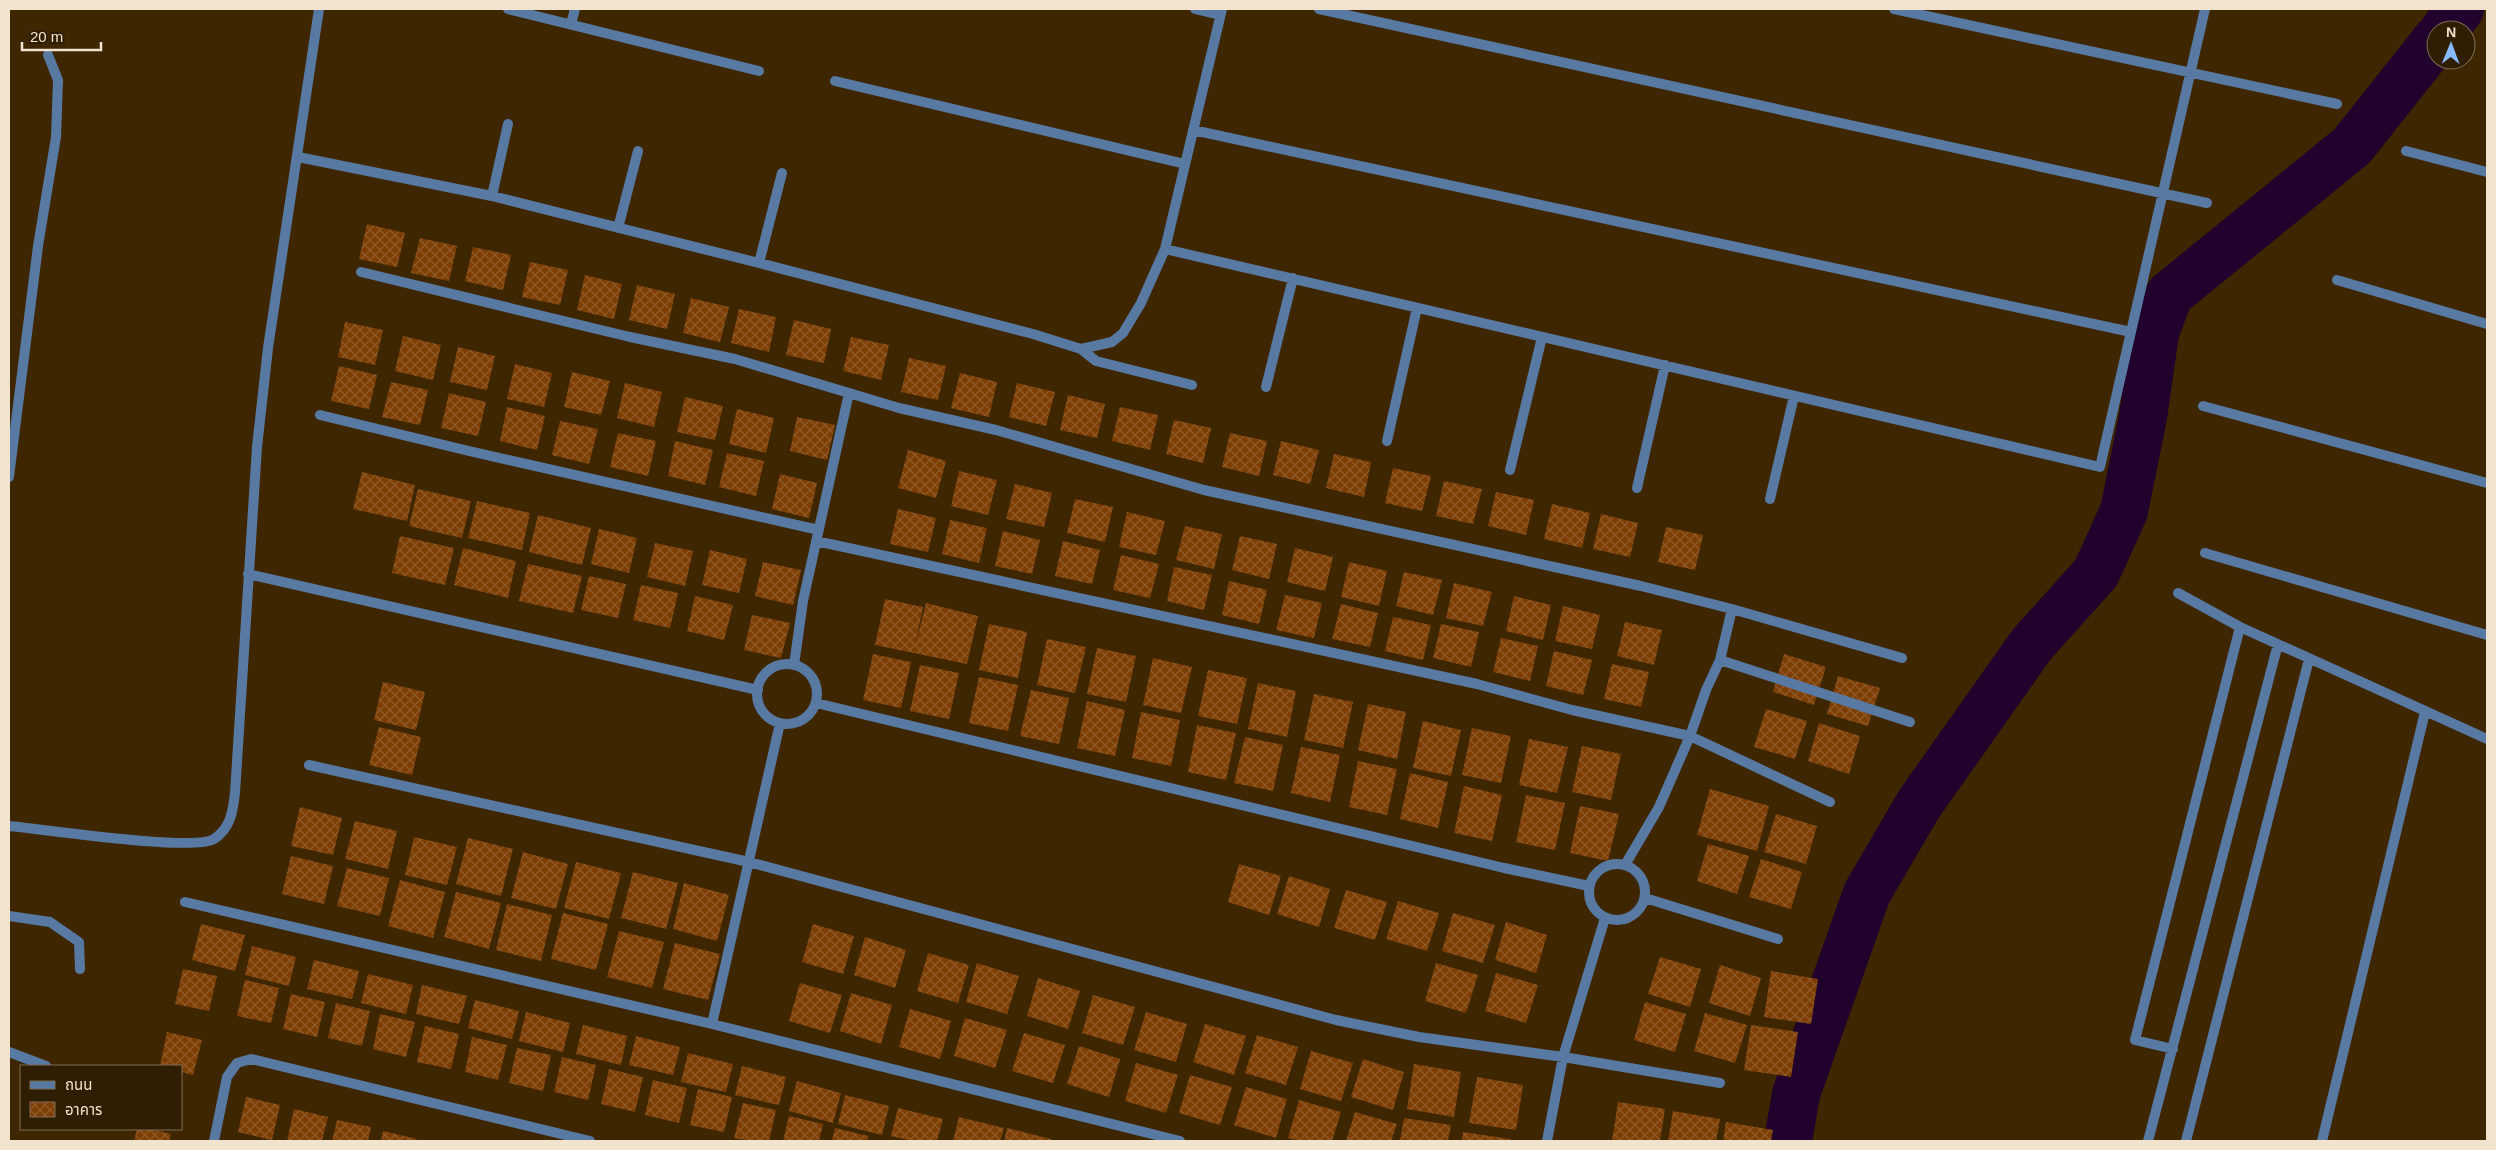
<svg xmlns="http://www.w3.org/2000/svg" width="2496" height="1150" viewBox="0 0 2496 1150" font-family="Helvetica,'Noto Sans Thai',sans-serif">
	<style>
		.lines { fill: none; stroke-linecap: round; stroke-linejoin: round }
		.river { stroke: #20022c; stroke-width: 48 }
		.building { fill: url(#building-cross-hatch) }
		.minor { stroke: #5779a2; stroke-width: 10 }
	</style>
	<defs>
		<pattern id="building-cross-hatch" width="8" height="8" patternUnits="userSpaceOnUse" patternTransform="scale(1.25)"><rect width="8" height="8" fill="#7d3e04"/><path d="M0 0l8 8M0 8l8-8" fill="none" stroke="#905a28"/></pattern>
	</defs>
	<rect width="100%" height="100%" fill="#3e2600"/>
	<g class="lines">
		<path class="river" d="M2444,30L2460,9
			M1788,1141L1796,1094L1867,893L1919,804L2032,644L2096,573L2124,511L2143,417L2155,333L2169,295L2352,146L2436,40"/>
	</g>
	<path class="building" d="M367,224L405,233L397,267L359,259Z
		M420,238L457,246L449,281L411,273Z
		M473,247L511,255L503,290L465,281Z
		M530,262L568,270L560,305L522,297Z
		M585,275L622,284L614,319L577,310Z
		M637,285L675,294L667,329L629,320Z
		M691,298L729,307L720,342L683,333Z
		M739,309L776,317L769,352L731,343Z
		M794,320L831,329L824,363L786,355Z
		M345,322L383,330L375,365L338,357Z
		M403,336L441,345L433,380L395,371Z
		M851,337L889,345L881,380L843,371Z
		M458,347L495,356L487,390L450,382Z
		M909,358L946,366L938,400L901,392Z
		M515,364L552,373L544,407L507,399Z
		M339,366L377,375L369,409L331,401Z
		M572,372L610,381L601,415L564,407Z
		M960,373L997,382L989,417L951,408Z
		M391,382L428,390L420,425L382,417Z
		M625,383L662,392L654,427L617,418Z
		M1017,383L1055,392L1046,426L1009,417Z
		M449,393L486,402L478,436L441,428Z
		M1068,395L1105,404L1097,438L1060,430Z
		M685,397L723,406L715,440L677,432Z
		M507,407L545,416L537,450L500,441Z
		M1120,407L1158,415L1150,450L1112,441Z
		M737,409L774,418L766,453L729,444Z
		M797,417L835,425L827,460L790,451Z
		M1174,420L1211,428L1203,463L1166,454Z
		M560,421L598,429L589,464L552,455Z
		M618,433L656,441L648,476L610,467Z
		M1230,433L1267,441L1259,476L1222,467Z
		M675,441L713,450L705,485L668,476Z
		M1281,441L1319,450L1310,484L1273,475Z
		M908,450L946,461L936,498L898,488Z
		M727,453L764,461L756,496L719,487Z
		M1334,454L1371,462L1364,497L1326,488Z
		M1393,468L1431,476L1422,511L1385,503Z
		M959,471L997,480L988,515L951,506Z
		M362,472L415,485L407,521L353,509Z
		M780,474L817,483L809,518L772,509Z
		M1444,481L1482,489L1473,524L1436,516Z
		M1015,484L1052,493L1044,527L1006,519Z
		M418,489L471,501L462,538L409,526Z
		M1496,492L1534,500L1526,535L1488,526Z
		M1075,499L1113,507L1105,542L1067,533Z
		M477,501L530,513L522,550L468,538Z
		M1552,504L1590,513L1582,548L1544,539Z
		M898,509L936,518L928,552L890,544Z
		M1127,512L1165,521L1156,555L1119,547Z
		M1601,514L1638,523L1630,557L1593,549Z
		M538,515L591,528L582,565L529,552Z
		M950,520L987,528L979,563L942,554Z
		M1185,526L1222,534L1214,569L1176,560Z
		M1666,527L1703,535L1695,570L1658,562Z
		M599,529L637,538L629,573L591,564Z
		M1003,531L1040,540L1032,574L995,566Z
		M400,536L454,548L445,585L392,573Z
		M1240,536L1277,544L1269,579L1232,570Z
		M1063,541L1100,550L1092,584L1055,576Z
		M655,543L693,551L685,586L647,577Z
		M463,548L516,561L508,598L454,585Z
		M1295,548L1333,557L1325,591L1287,582Z
		M710,550L747,559L739,593L702,585Z
		M1121,555L1159,564L1150,598L1113,590Z
		M763,562L801,570L793,605L755,596Z
		M1349,562L1387,571L1379,606L1341,597Z
		M528,564L582,576L573,613L519,601Z
		M1174,567L1212,575L1204,610L1167,601Z
		M1404,572L1442,580L1433,615L1396,606Z
		M589,576L626,584L618,618L581,610Z
		M1229,581L1267,590L1259,624L1222,615Z
		M1454,583L1492,592L1483,626L1446,618Z
		M641,585L678,593L670,628L633,620Z
		M1285,595L1322,603L1314,638L1276,630Z
		M695,596L733,605L724,640L687,631Z
		M1514,596L1551,605L1543,640L1506,631Z
		M885,599L923,607L915,647L926,603L978,616L967,664L875,645Z
		M1341,604L1378,613L1370,647L1332,639Z
		M1563,606L1600,615L1592,649L1555,641Z
		M752,615L790,623L781,658L744,650Z
		M1393,617L1431,625L1423,660L1385,651Z
		M1625,622L1662,630L1654,665L1617,656Z
		M989,624L1027,632L1018,678L979,670Z
		M1441,624L1479,632L1471,667L1433,658Z
		M1501,638L1538,646L1530,681L1493,672Z
		M1047,639L1086,647L1075,693L1037,685Z
		M1097,648L1136,656L1126,702L1087,694Z
		M1554,651L1592,660L1583,695L1546,686Z
		M873,654L911,662L901,708L863,700Z
		M1784,654L1826,667L1814,705L1773,692Z
		M1153,658L1192,667L1181,713L1143,705Z
		M1612,664L1649,672L1641,707L1604,699Z
		M920,665L959,673L949,719L910,711Z
		M1208,670L1247,678L1237,724L1198,716Z
		M1838,676L1880,688L1868,726L1827,714Z
		M979,677L1018,685L1008,731L969,723Z
		M383,682L425,692L416,730L374,720Z
		M1258,683L1296,691L1287,737L1248,729Z
		M1031,690L1069,698L1059,744L1020,736Z
		M1314,694L1353,702L1343,748L1304,740Z
		M1087,701L1125,710L1115,756L1077,748Z
		M1368,704L1406,712L1397,759L1358,750Z
		M1766,709L1807,721L1795,759L1754,747Z
		M1141,712L1180,720L1171,766L1132,758Z
		M1423,721L1461,730L1451,776L1413,768Z
		M1819,723L1860,736L1849,774L1808,761Z
		M1197,725L1236,733L1226,780L1188,772Z
		M379,727L421,737L412,775L369,765Z
		M1472,728L1511,736L1501,783L1462,775Z
		M1245,737L1283,745L1273,791L1234,783Z
		M1529,739L1568,747L1557,793L1519,785Z
		M1582,746L1621,754L1611,800L1572,792Z
		M1301,747L1340,755L1330,802L1291,793Z
		M1358,761L1397,769L1387,815L1349,807Z
		M1410,773L1448,782L1438,828L1400,819Z
		M1464,786L1502,795L1492,841L1454,833Z
		M1710,789L1769,806L1757,851L1697,835Z
		M1526,795L1565,803L1555,850L1516,842Z
		M1580,806L1619,814L1608,861L1570,853Z
		M300,807L342,818L333,855L291,846Z
		M1776,814L1817,826L1806,864L1764,852Z
		M355,821L397,831L388,869L345,859Z
		M414,837L457,847L447,885L405,875Z
		M468,838L513,849L501,896L456,884Z
		M1708,844L1749,856L1737,894L1697,881Z
		M523,852L568,864L556,909L511,898Z
		M291,856L333,866L324,904L282,894Z
		M1761,859L1802,872L1791,909L1749,897Z
		M576,862L621,873L609,919L564,908Z
		M1239,864L1281,876L1269,915L1228,902Z
		M347,868L389,878L380,916L337,906Z
		M633,872L678,883L666,929L621,918Z
		M1289,876L1330,889L1319,927L1277,914Z
		M400,880L445,892L433,938L388,926Z
		M684,883L729,895L717,941L673,929Z
		M1346,890L1387,902L1375,940L1334,928Z
		M456,892L501,903L489,949L444,937Z
		M1398,901L1439,913L1427,951L1386,939Z
		M507,904L552,915L541,961L496,950Z
		M563,913L608,924L596,970L551,959Z
		M1453,913L1495,925L1483,963L1442,951Z
		M1506,922L1547,935L1536,973L1495,960Z
		M201,924L245,935L235,971L192,960Z
		M813,924L854,936L843,974L802,962Z
		M619,931L664,942L652,988L607,977Z
		M865,937L906,950L895,988L854,975Z
		M675,943L720,954L708,1000L663,989Z
		M252,946L296,957L289,986L245,975Z
		M928,953L969,965L958,1003L917,991Z
		M1660,957L1701,969L1690,1007L1648,994Z
		M314,960L359,971L352,999L307,989Z
		M977,963L1019,976L1007,1014L966,1002Z
		M1436,963L1478,975L1466,1013L1425,1001Z
		M1720,965L1761,978L1750,1016L1709,1003Z
		M183,969L217,976L209,1011L175,1004Z
		M1771,971L1818,979L1811,1024L1764,1017Z
		M1496,973L1538,985L1526,1023L1485,1011Z
		M368,974L413,985L406,1014L361,1003Z
		M1038,978L1080,991L1068,1029L1027,1016Z
		M245,980L279,988L271,1023L237,1016Z
		M800,983L842,995L830,1033L789,1021Z
		M422,985L467,996L459,1024L416,1014Z
		M851,993L892,1005L881,1044L840,1031Z
		M291,994L325,1002L317,1037L283,1029Z
		M1093,995L1135,1007L1123,1045L1082,1033Z
		M475,1000L519,1011L512,1039L468,1028Z
		M1645,1002L1686,1014L1675,1052L1634,1040Z
		M336,1003L370,1011L362,1046L328,1038Z
		M910,1009L951,1021L940,1059L899,1047Z
		M526,1012L570,1023L563,1052L519,1041Z
		M1146,1012L1187,1024L1176,1062L1134,1050Z
		M1705,1013L1747,1025L1735,1063L1694,1051Z
		M380,1014L415,1022L406,1057L373,1049Z
		M965,1018L1007,1030L995,1068L954,1056Z
		M1205,1024L1246,1036L1234,1075L1193,1062Z
		M583,1025L627,1036L621,1065L576,1054Z
		M1751,1025L1798,1032L1791,1077L1744,1070Z
		M425,1026L459,1034L451,1069L417,1062Z
		M167,1032L202,1040L193,1075L181,1072V1066H160Z
		M1024,1033L1065,1045L1053,1083L1012,1071Z
		M1257,1035L1298,1047L1286,1085L1245,1073Z
		M636,1036L680,1047L673,1075L629,1065Z
		M472,1037L507,1045L498,1080L465,1072Z
		M1079,1046L1120,1059L1109,1097L1067,1084Z
		M517,1048L551,1055L543,1091L509,1083Z
		M1311,1051L1353,1063L1341,1101L1300,1089Z
		M688,1053L733,1064L726,1092L681,1082Z
		M562,1057L596,1065L588,1100L554,1092Z
		M1363,1059L1404,1072L1393,1110L1351,1097Z
		M1136,1063L1178,1075L1166,1113L1125,1101Z
		M1414,1064L1461,1072L1454,1117L1407,1109Z
		M742,1066L786,1077L779,1105L735,1095Z
		M609,1069L643,1077L635,1112L601,1104Z
		M1190,1075L1232,1087L1220,1125L1179,1113Z
		M1477,1077L1523,1085L1516,1130L1469,1123Z
		M653,1080L687,1088L679,1123L645,1115Z
		M797,1081L841,1093L833,1123L789,1111Z
		M1246,1087L1287,1099L1276,1138L1234,1125Z
		M698,1089L732,1097L724,1132L690,1125Z
		M845,1095L889,1106L882,1135L838,1124Z
		M246,1097L280,1105L272,1140L238,1132Z
		M1299,1100L1341,1112L1332,1141H1300L1288,1138Z
		M1618,1102L1665,1109L1660,1141H1612Z
		M743,1103L776,1110L769,1141H750L734,1138Z
		M898,1108L943,1119L937,1141H912L891,1136Z
		M294,1109L328,1117L322,1141H287Z
		M1673,1111L1720,1119L1716,1141H1668Z
		M1355,1112L1397,1124L1391,1141H1346Z
		M789,1116L823,1124L819,1141H783Z
		M959,1117L1004,1128L1000,1141H953Z
		M1404,1118L1451,1125L1448,1141H1400Z
		M337,1120L371,1127L368,1141H332Z
		M1726,1122L1773,1130L1771,1141H1723Z
		M835,1128L868,1136L867,1141H832Z
		M1007,1128L1051,1139V1141H1004Z
		M137,1129H151L171,1134L169,1141H134Z
		M383,1131L417,1139L416,1141H381Z
		M1463,1132L1510,1139V1141H1462Z"/>
	<g class="lines">
		<path class="minor" d="M508,9L759,71
			M1195,9L1220,15
			M1319,9L2207,203
			M1894,9L2337,104
			M571,24L575,9
			M835,81L1185,164
			M1193,130L2131,332
			M2406,151L2487,172
			M298,157L492,196L759,263L1033,334L1081,349L1112,342L1123,333L1141,303L1165,249L1222,9
			M492,196L508,124
			M618,228L638,151
			M1165,249L2100,467L2205,9
			M759,263L782,173
			M361,272L630,337L735,359L899,408L996,430L1204,490L1641,586L1732,609L1902,658
			M2337,280L2487,324
			M1081,349L1096,361L1192,385
			M1266,387L1293,278
			M2203,406L2487,483
			M320,415L469,451L819,530
			M1387,441L1417,308
			M1510,470L1542,337
			M9,477L38,246L56,137L58,80L48,55
			M1637,488L1665,365
			M1770,499L1794,396
			M816,541L1477,684L1572,710L1690,736L1830,802
			M2205,553L2487,635
			M248,574L758,690
			M2178,593L2240,627L2487,739
			M1720,660L1910,722
			M757 694a30 30 0 1 1 60 0a30 30 0 1 1-60 0Z
			M794,665L803,601L849,393
			M816,703L1504,868L1589,886
			M309,765L749,862L1336,1020L1419,1037L1563,1057L1720,1083
			M9,826C42,829 193,852 214,839C231,828 233,810 235,793L257,447L268,348L319,9
			M1589 892a28 28 0 1 1 56 0a28 28 0 1 1-56 0Z
			M1625,865L1659,807L1690,736L1706,690L1720,660L1732,609
			M1645,898L1778,939
			M185,902L712,1024L1180,1141
			M9,916L50,922L79,942L80,969
			M712,1024L780,723
			M2173,1049L2135,1040L2240,627
			M9,1052L46,1066
			M214,1141L227,1077L237,1063L251,1059L590,1141
			M1547,1141L1563,1057L1605,918
			M2148,1141L2278,644
			M2186,1141L2309,659
			M2322,1141L2425,712"/>
	</g>
	<rect width="2496" height="1150" fill="none" stroke="#f2e3cf" stroke-width="20"/>
	<rect x="20" y="1065" width="162" height="65" fill="#301e03" stroke="#7e6d55"/>
	<rect x="30" y="1081" width="25" height="8" fill="#5779a2" stroke="#7e6d55"/>
	<text x="65" y="1090" font-size="15" fill="#f2e3cf">ถนน</text>
	<rect x="30" y="1102" width="25" height="15" fill="url(#building-cross-hatch)" stroke="#7e6d55"/>
	<text x="65" y="1115" font-size="15" fill="#f2e3cf">อาคาร</text>
	<g transform="translate(2451 45) rotate(1)"><circle r="24" fill="#301e03" stroke="#7e6d55"/>
	<path d="M0-4L9 19L0 12L-9 19Z" fill="#87bbfb"/>
	<text y="-8" font-size="14" font-weight="bold" text-anchor="middle" fill="#f2e3cf">N</text>
	</g>
	<path d="M22 42v8h79v-8" fill="none" stroke="#f2e3cf" stroke-width="2.5"/>
	<text x="30" y="42" font-size="15" fill="#f2e3cf" stroke="#301e03" stroke-width="4" paint-order="stroke">20 m</text>
</svg>
